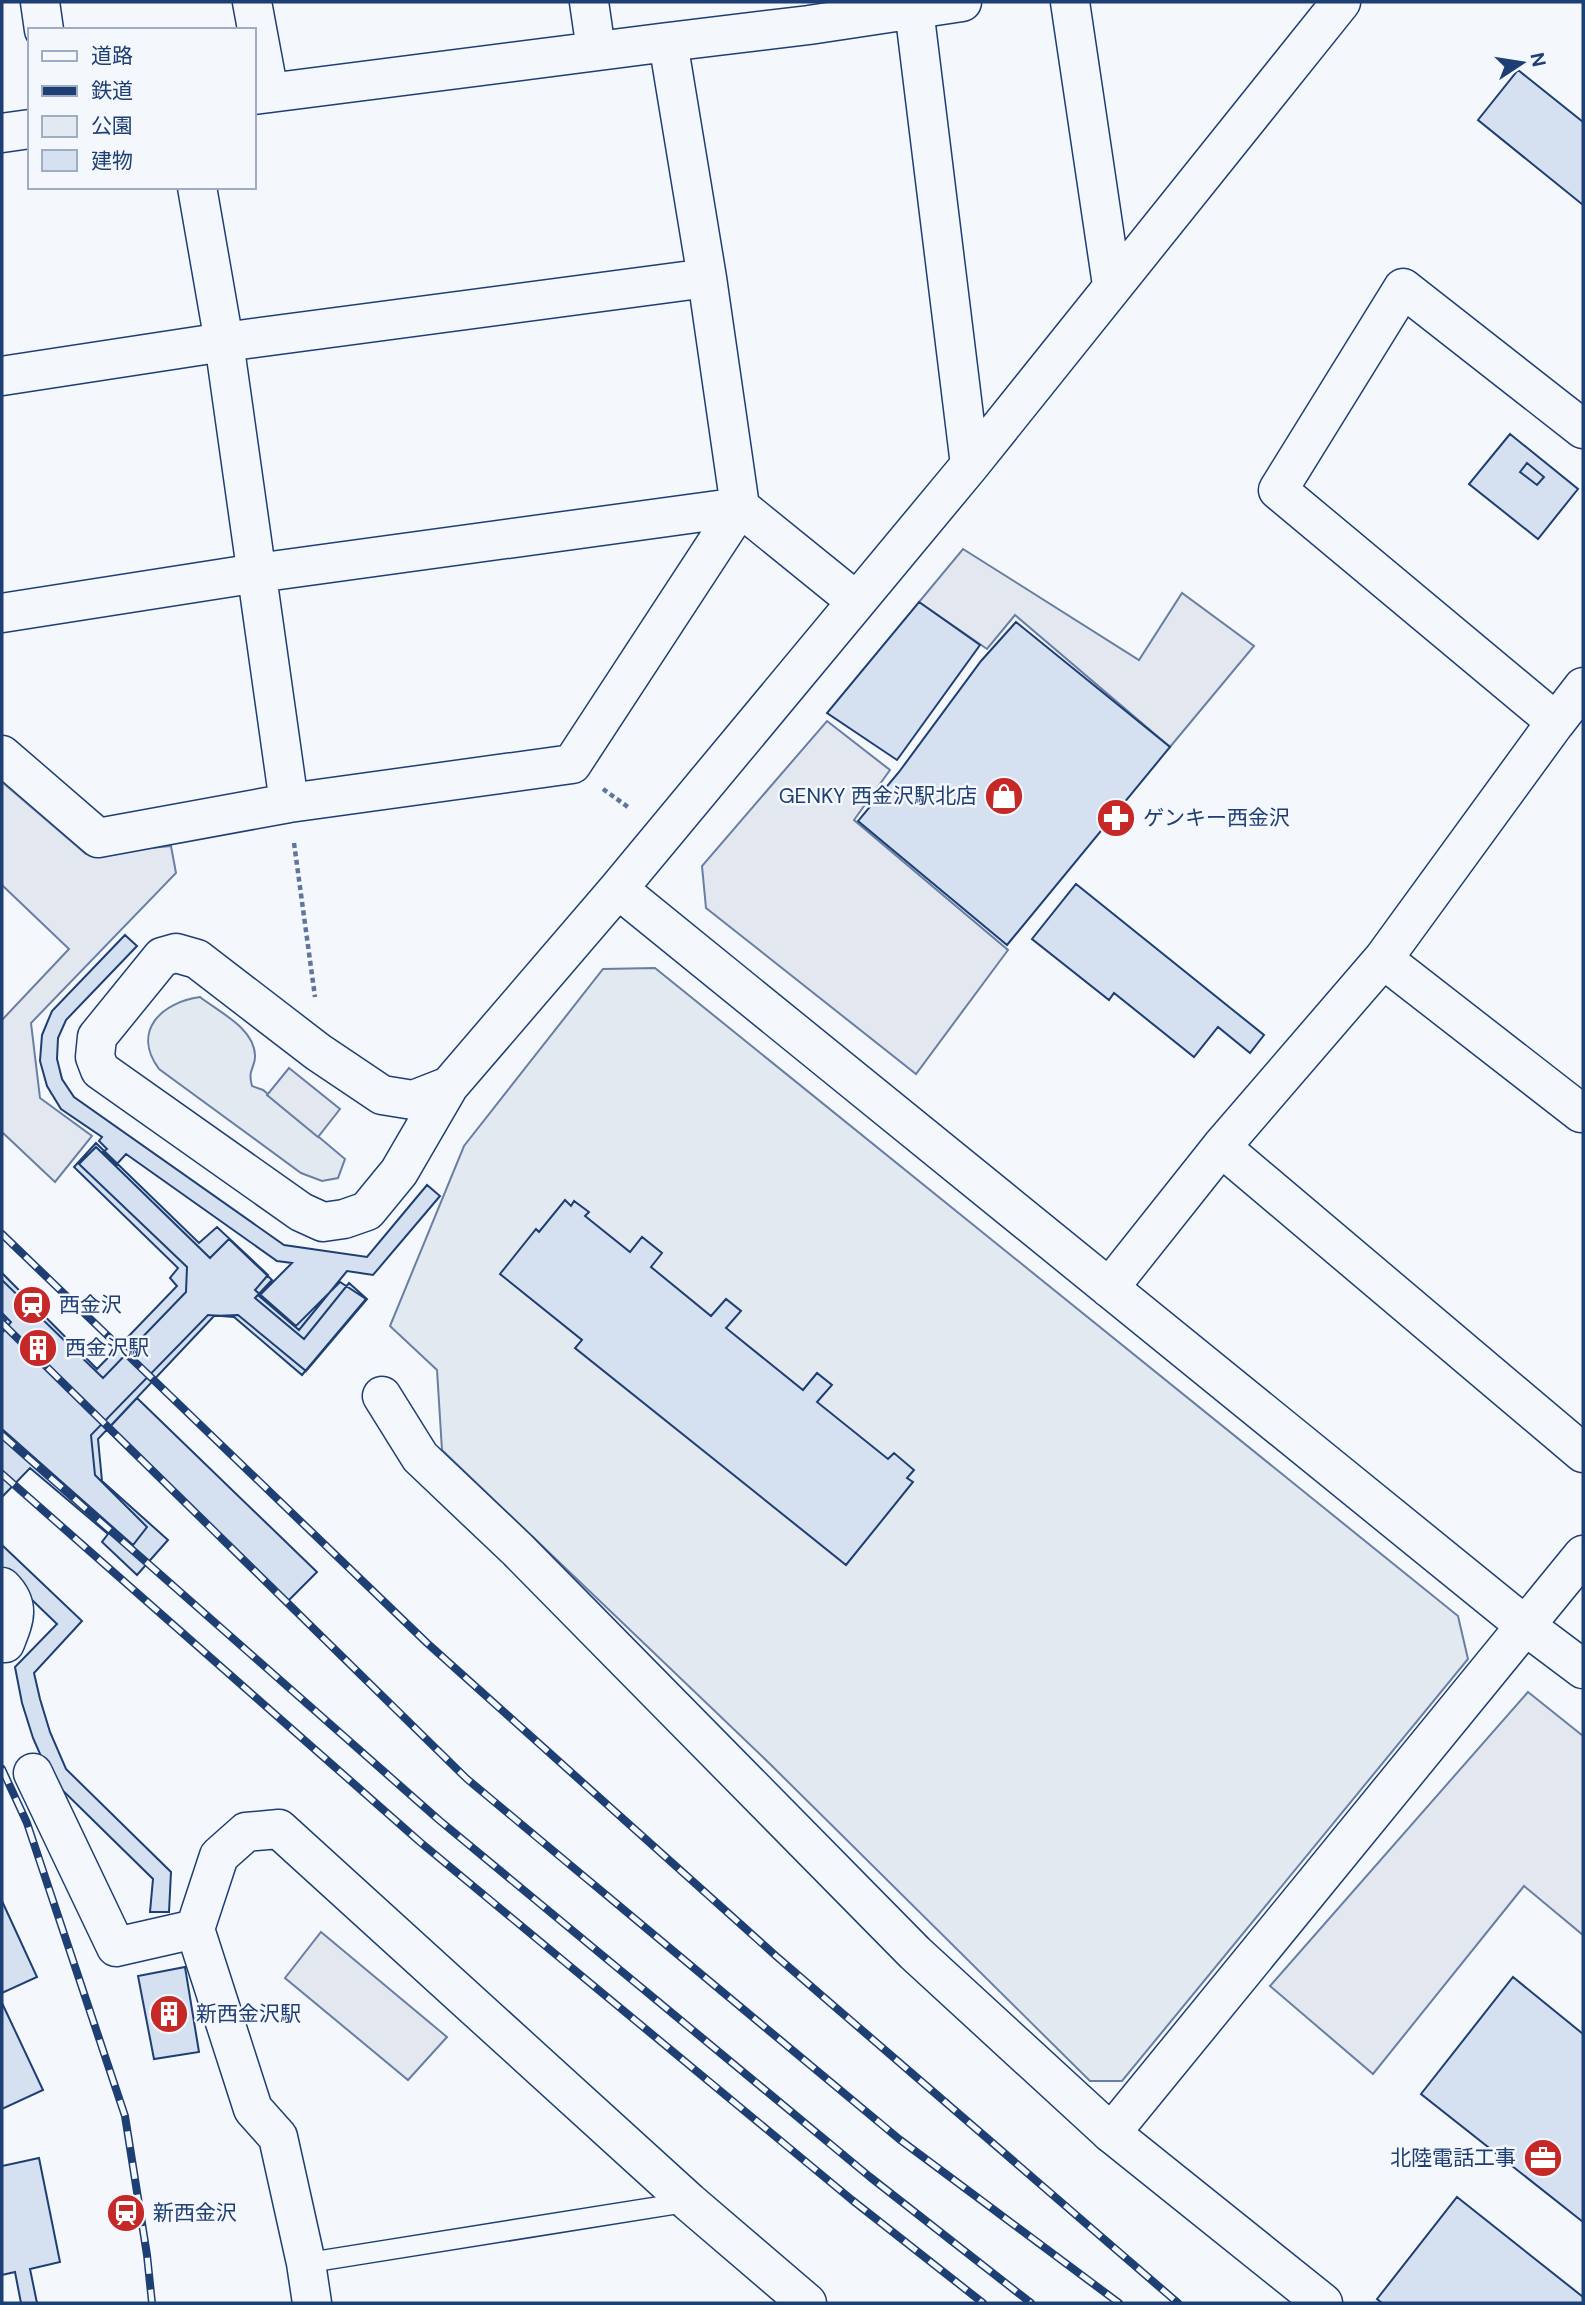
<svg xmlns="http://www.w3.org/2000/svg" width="1585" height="2305" viewBox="0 0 1585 2305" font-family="'DM Sans','Noto Sans JP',sans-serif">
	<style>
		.green { fill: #e3e9f0; stroke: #687fa3; stroke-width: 2 }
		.parking { fill: #e3e8f0; stroke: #687fa3; stroke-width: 2 }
		.building { fill: #d5e0f0; stroke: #1d3f73; stroke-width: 2 }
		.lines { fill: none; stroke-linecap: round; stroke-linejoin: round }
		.lane-casing { stroke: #1d3f73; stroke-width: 22 }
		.street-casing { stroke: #1d3f73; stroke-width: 41 }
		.secondary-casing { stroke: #1d3f73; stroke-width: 41 }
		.path { stroke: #5e769c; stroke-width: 4.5; stroke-dasharray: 5 3.5; stroke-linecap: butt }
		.lane { stroke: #f4f7fb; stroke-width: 19 }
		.street { stroke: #f4f7fb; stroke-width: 38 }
		.secondary { stroke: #f4f7fb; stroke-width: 38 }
		.rail-casing { stroke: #1d3f73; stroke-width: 8 }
		.rail { stroke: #f4f7fb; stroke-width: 5; stroke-dasharray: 16; stroke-linecap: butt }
		.labels { text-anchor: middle; stroke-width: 5; stroke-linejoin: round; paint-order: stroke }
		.poi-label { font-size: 21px; fill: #1d3f73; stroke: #f4f7fb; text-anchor: start }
	</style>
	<rect width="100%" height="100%" fill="#f4f7fb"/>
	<path class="green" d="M655,968L1458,1616L1468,1659L1122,2081H1090L768,1762L442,1450L437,1370L390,1326L464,1146L603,969Z
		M200,997C219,1012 254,1028 255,1055C256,1068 247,1068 252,1086L263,1090L345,1159L338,1178L322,1181L301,1173L159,1069C131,1031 162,1002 200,997Z"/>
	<path class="parking" d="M963,549L1139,660L1182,593L1254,646L1170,747L1015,615L987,649L919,602Z
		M827,721L890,770L854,820L1008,950L916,1074L706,908L702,866Z
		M2,782L86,854L171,846L176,873L31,1023L40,1098L92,1136L55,1182L2,1132V1020L69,949L2,885Z
		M289,1068L340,1109L318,1137L267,1095Z
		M1528,1692L1583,1736V1935L1524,1886L1373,2074L1270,1986Z
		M321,1932L447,2037L408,2080L285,1978Z"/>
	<path class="building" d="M1518,70L1583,122V205L1478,120Z
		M1510,434L1578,489L1538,539L1469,484Z
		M1527,463L1544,477L1537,485L1520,472Z
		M919,602L980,645L897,760L827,713Z
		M1016,622L1170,747L1007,945L858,821L899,772L981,661Z
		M1076,884L1264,1035L1250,1053L1218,1027L1194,1057L1114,993L1109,1000L1032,939Z
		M125,935L137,946L66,1020L58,1038L57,1059L62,1079L74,1097L284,1245L367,1257L427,1185L440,1196L373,1275L347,1271L299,1330L259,1296L292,1263L277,1261L126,1154L116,1165L103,1152L107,1149L99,1141L102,1137L61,1109L47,1086L40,1061L42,1035L52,1011Z
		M96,1143L199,1243L217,1227L268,1275L255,1290L296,1326L340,1282L366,1299L302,1375L234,1317L208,1315L91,1435L95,1475L147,1527L133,1545L2,1429V1324L6,1320L2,1316V1273L97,1369L177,1286L170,1278L178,1268L74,1167Z
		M96,1147L210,1258L229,1239L272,1280L255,1298L304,1339L349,1283L367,1299L306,1371L238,1315L214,1316L98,1439L102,1481L168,1540L137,1575L102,1542L108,1534L30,1468L2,1497V1333L11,1322L2,1313V1280L103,1378L186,1292L187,1267L79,1164Z
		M565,1200L571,1206L574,1201L589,1212L585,1216L630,1252L642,1237L662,1253L651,1267L711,1316L726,1299L741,1311L726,1328L803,1390L817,1373L832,1385L817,1402L888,1459L894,1453L914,1470L907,1478L913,1482L846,1565L575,1348L582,1340L500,1274L536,1229L539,1232Z
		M137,1398L317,1572L286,1603L107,1430Z
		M2,1545L82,1621L34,1673L40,1699L50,1732L66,1769L171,1872L169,1912H150L153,1879L51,1779L33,1738L22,1703L15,1667L57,1624L2,1571Z
		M2,1901L37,1977L2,1993Z
		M185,1967L199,2052L154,2059L138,1976Z
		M1513,1977L1583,2034V2222L1421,2094Z
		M2,2003L43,2090L2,2109Z
		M39,2158L60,2262L30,2269L37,2303H21L15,2272L2,2275V2166Z
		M1457,2197L1583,2297V2303H1382L1377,2299Z"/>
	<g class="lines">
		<g class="lane-casing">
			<path id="lane" d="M306,2263L688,2202"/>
		</g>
		<g class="street-casing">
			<path id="street" d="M40,2L44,30
				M252,2L269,93
				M589,2L596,50
				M1070,2L1112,285
				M914,9L970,465
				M254,95L668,42
				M2,133L30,129
				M197,187L224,342L289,803
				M2,376L224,342L707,278
				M1583,429L1403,288L1278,490L1556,722L1583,687
				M2,613L257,573L740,507L707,278L668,42L809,25L962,2
				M1563,712L1383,959L1581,1113
				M2,755L98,838L289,803L572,764L740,507L856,601
				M618,889L1527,1627L1583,1669
				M1383,959L1221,1147L1583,1453
				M449,1086L413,1100L382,1095L318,1052L197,959L176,953L162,957L97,1037L95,1057L100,1070L301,1212L323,1222L344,1219L367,1211L399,1172L449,1086L618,889L970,465L1341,2
				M1109,1288L1221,1147
				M33,1773L116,1947L195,1929
				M1111,2133L1583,1555
				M312,2303L306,2263L278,2137L253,2109L195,1929L219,1856L246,1832L279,1829L689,2202L807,2303"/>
		</g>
		<g class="secondary-casing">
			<path id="secondary" d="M382,1396L420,1457L518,1550L915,1953L1111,2133L1323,2303
				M2,1587C21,1606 14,1620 5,1643H2"/>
		</g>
		<path class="path" d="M603,789L628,807
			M294,843L315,997"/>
		<use href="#lane" class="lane"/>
		<use href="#street" class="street"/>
		<use href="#secondary" class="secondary"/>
		<g class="rail-casing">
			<path id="rail" d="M2,1234L427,1643L776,1956L1178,2303
				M2,1323L467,1779L899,2139L1119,2303
				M2,1435L439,1820L870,2177L1031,2303
				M2,1474L420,1842L852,2200L983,2303
				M2,1769L27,1823L125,2116L147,2255L152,2303"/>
		</g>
		<use href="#rail" class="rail"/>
	</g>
	<defs>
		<g id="shop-disc" transform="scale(2.0125)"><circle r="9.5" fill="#c62828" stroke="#f4f7fb"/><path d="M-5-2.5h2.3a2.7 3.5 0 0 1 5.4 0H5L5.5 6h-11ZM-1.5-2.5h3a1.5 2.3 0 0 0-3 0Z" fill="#fff"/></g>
		<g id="pharmacy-disc" transform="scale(2.0125)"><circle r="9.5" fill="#c62828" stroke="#f4f7fb"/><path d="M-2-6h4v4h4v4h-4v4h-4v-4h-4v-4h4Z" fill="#fff"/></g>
		<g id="station-disc" transform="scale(2.0125)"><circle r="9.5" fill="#c62828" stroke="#f4f7fb"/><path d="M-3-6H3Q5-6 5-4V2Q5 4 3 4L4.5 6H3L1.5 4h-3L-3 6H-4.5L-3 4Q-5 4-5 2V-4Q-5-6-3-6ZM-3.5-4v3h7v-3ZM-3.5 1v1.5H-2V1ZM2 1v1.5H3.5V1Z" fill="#fff"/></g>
		<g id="building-disc" transform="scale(2.0125)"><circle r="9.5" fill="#c62828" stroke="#f4f7fb"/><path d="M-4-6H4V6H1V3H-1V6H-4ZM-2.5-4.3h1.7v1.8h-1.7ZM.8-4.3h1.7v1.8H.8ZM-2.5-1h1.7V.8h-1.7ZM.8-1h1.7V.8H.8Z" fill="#fff"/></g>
		<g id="office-disc" transform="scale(2.0125)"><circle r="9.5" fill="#c62828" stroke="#f4f7fb"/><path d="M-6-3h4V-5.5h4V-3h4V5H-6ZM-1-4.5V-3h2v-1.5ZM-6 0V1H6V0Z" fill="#fff"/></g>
	</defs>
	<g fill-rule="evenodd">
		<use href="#shop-disc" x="1004" y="796"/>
		<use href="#pharmacy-disc" x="1116" y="818"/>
		<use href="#station-disc" x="32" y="1305"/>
		<use href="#building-disc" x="38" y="1348"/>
		<use href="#building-disc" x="169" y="2014"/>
		<use href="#office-disc" x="1543" y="2158"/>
		<use href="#station-disc" x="126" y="2213"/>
	</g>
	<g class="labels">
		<g class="poi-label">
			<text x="977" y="803" text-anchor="end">GENKY 西金沢駅北店</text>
			<text x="1143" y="825">ゲンキー西金沢</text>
			<text x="59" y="1312">西金沢</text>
			<text x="65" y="1355">西金沢駅</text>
			<text x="196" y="2021">新西金沢駅</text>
			<text x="1516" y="2165" text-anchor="end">北陸電話工事</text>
			<text x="153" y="2220">新西金沢</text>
		</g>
	</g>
	<rect width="1585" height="2305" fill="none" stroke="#1d3f73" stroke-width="7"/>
	<rect x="28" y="28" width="228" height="161" fill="#f4f7fb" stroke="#9eadc5" stroke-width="2"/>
	<rect x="42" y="51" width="35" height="10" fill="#f4f7fb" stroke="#9eadc5" stroke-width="2"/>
	<text x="91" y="63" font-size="21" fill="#1d3f73">道路</text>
	<rect x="42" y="86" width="35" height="10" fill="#1d3f73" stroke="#9eadc5" stroke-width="2"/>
	<text x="91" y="98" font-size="21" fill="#1d3f73">鉄道</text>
	<rect x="42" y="116" width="35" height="21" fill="#e3e9f0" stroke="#9eadc5" stroke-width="2"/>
	<text x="91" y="133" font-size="21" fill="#1d3f73">公園</text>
	<rect x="42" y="150" width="35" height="21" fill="#d5e0f0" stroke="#9eadc5" stroke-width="2"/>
	<text x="91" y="168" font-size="21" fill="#1d3f73">建物</text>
	<g transform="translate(1522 63) rotate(78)" stroke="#f4f7fb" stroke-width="5" paint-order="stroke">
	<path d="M0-5L12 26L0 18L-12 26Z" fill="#1d3f73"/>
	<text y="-10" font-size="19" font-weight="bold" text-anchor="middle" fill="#1d3f73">N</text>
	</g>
</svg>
